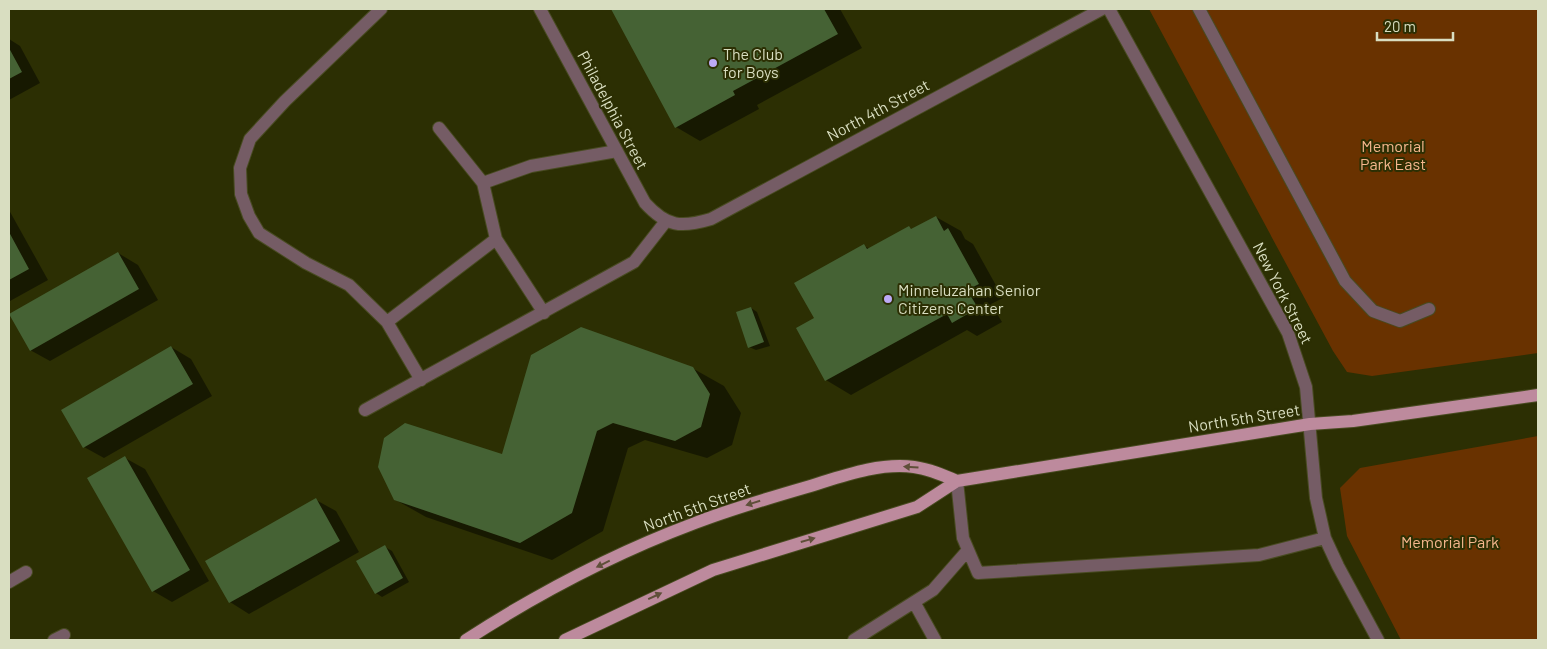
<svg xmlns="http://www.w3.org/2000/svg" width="1547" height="649" viewBox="0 0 1547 649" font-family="Barlow,sans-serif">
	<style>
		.green { fill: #693200 }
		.shadow { fill: #0007 }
		.building { fill: #456234 }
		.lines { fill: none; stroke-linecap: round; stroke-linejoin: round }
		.minor-casing { stroke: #484b21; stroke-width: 14 }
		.major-casing { stroke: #484b21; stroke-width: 14 }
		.minor { stroke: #755c65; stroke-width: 12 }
		.major { stroke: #bd8a9d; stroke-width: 12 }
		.oneway { fill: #5f4f39 }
		.poi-dot { fill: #bcaaf6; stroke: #2c2f03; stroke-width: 2 }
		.labels { text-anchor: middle; stroke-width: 4; stroke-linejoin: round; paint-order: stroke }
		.poi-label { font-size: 16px; fill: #d9dec1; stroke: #2c2f03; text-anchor: start }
		.street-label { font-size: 16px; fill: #d9dec1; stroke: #2c2f03 }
		.park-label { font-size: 16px; fill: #f5b68d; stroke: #2c2f03 }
	</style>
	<rect width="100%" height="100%" fill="#2c2f03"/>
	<path class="green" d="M1149,9H1538V353L1372,376L1347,372L1333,351Z
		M1538,436V640H1401L1347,536L1340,488L1360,468Z"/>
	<path class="shadow" d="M612,9H840L862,48L757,105L759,109L700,141L676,127Z
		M9,39L20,46L40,83L9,100Z
		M9,210L48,280L10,301L9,300Z
		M936,217L961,231L965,239L973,244L1003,298L991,304L1002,322L977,336L967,330L851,395L826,380L798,329L815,319L864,246L870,249L909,228L913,230Z
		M118,253L138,265L158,300L50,361L30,350Z
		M751,308L757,312L770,346L756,350L749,347Z
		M171,347L191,359L212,396L104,458L84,447Z
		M692,368L724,386L741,413L732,445L707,458L645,440L628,448L603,531L552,560L426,517L394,499L503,455Z
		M125,458L145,469L209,581L172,602L153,591Z
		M316,500L336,511L359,552L249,614L230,602Z
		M385,547L392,551L409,582L382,597L376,593Z"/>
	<path class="building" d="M611,9H824L838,34L733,91L735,95L675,128Z
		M9,48L22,72L9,79Z
		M936,216L944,231L948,228L979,284L967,290L978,308L952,323L947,314L825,381L796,328L814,318L794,283L864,244L867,249L909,226L911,229Z
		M9,232L29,269L9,280Z
		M118,252L139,289L30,351L9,314Z
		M751,307L764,342L748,348L736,312Z
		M581,327L693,367L710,394L701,427L675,441L613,423L597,431L572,513L520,543L394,500L378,467L384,438L405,423L502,454L531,355Z
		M171,346L193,384L83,448L61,410Z
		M125,456L190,570L152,592L87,478Z
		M316,498L340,541L229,603L205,561Z
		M385,545L403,578L375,594L356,561Z"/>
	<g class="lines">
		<g class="minor-casing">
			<path id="minor" d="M381,9L285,101L250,139L240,168L241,194L249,216L259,233L306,263L349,285L387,322L421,380
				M540,9L645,203C667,227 681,228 711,219L1102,9
				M1109,9L1288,333L1306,387L1316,498L1325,538L1338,566L1378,640
				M1199,9L1345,281L1373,311L1400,321L1429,309
				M439,128L483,183L496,239
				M483,183L531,166L617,151
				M387,322L496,239L544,313
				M365,410L634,262L666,221
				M957,481L963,538L978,573L1259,555L1325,538
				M9,582L26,572
				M914,602L935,640
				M54,640L64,635
				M854,640L933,590L968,550"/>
		</g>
		<g class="major-casing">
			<path id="major" d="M466,640C537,594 615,553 695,523C731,509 769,498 807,487C840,477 879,462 914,467C929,469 943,475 957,481
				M565,640L713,570L917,507L957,481L1310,424L1353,421L1538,395"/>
		</g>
		<use href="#minor" class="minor"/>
		<use href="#major" class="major"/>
	</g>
	<defs><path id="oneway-solid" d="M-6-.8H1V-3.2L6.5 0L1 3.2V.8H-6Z" transform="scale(1.25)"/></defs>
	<g class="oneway">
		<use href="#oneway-solid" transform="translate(911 467) rotate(-176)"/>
		<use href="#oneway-solid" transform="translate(753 503) rotate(163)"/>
		<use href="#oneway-solid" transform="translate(808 540) rotate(-16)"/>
		<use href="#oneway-solid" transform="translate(603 564) rotate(154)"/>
		<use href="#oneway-solid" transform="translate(655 596) rotate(-25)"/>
	</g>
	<g class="poi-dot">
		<circle cx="713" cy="63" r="5"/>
		<circle cx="888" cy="299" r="5"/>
	</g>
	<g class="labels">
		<g class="poi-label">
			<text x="723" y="60">The Club<tspan x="723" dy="18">for Boys</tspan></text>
			<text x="898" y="296">Minneluzahan Senior<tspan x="898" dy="18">Citizens Center</tspan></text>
		</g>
		<g class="street-label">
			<text transform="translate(613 110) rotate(62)" y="6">Philadelphia Street</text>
			<text transform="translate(878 110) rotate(-28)" y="6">North 4th Street</text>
			<text transform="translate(1283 293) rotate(63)" y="6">New York Street</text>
			<text transform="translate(1244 418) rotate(-9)" y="6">North 5th Street</text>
			<text transform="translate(697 507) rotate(-20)" y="6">North 5th Street</text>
		</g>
		<g class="park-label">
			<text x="1393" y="152">Memorial<tspan x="1393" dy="18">Park East</tspan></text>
			<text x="1450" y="548">Memorial Park</text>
		</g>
	</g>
	<rect width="1547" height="649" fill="none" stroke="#d9dec1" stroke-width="20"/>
	<path d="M1377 32v8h76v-8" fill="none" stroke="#d9dec1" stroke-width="2.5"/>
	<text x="1384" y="32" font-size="15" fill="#d9dec1" stroke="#2c2f03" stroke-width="4" paint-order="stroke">20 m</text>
</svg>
